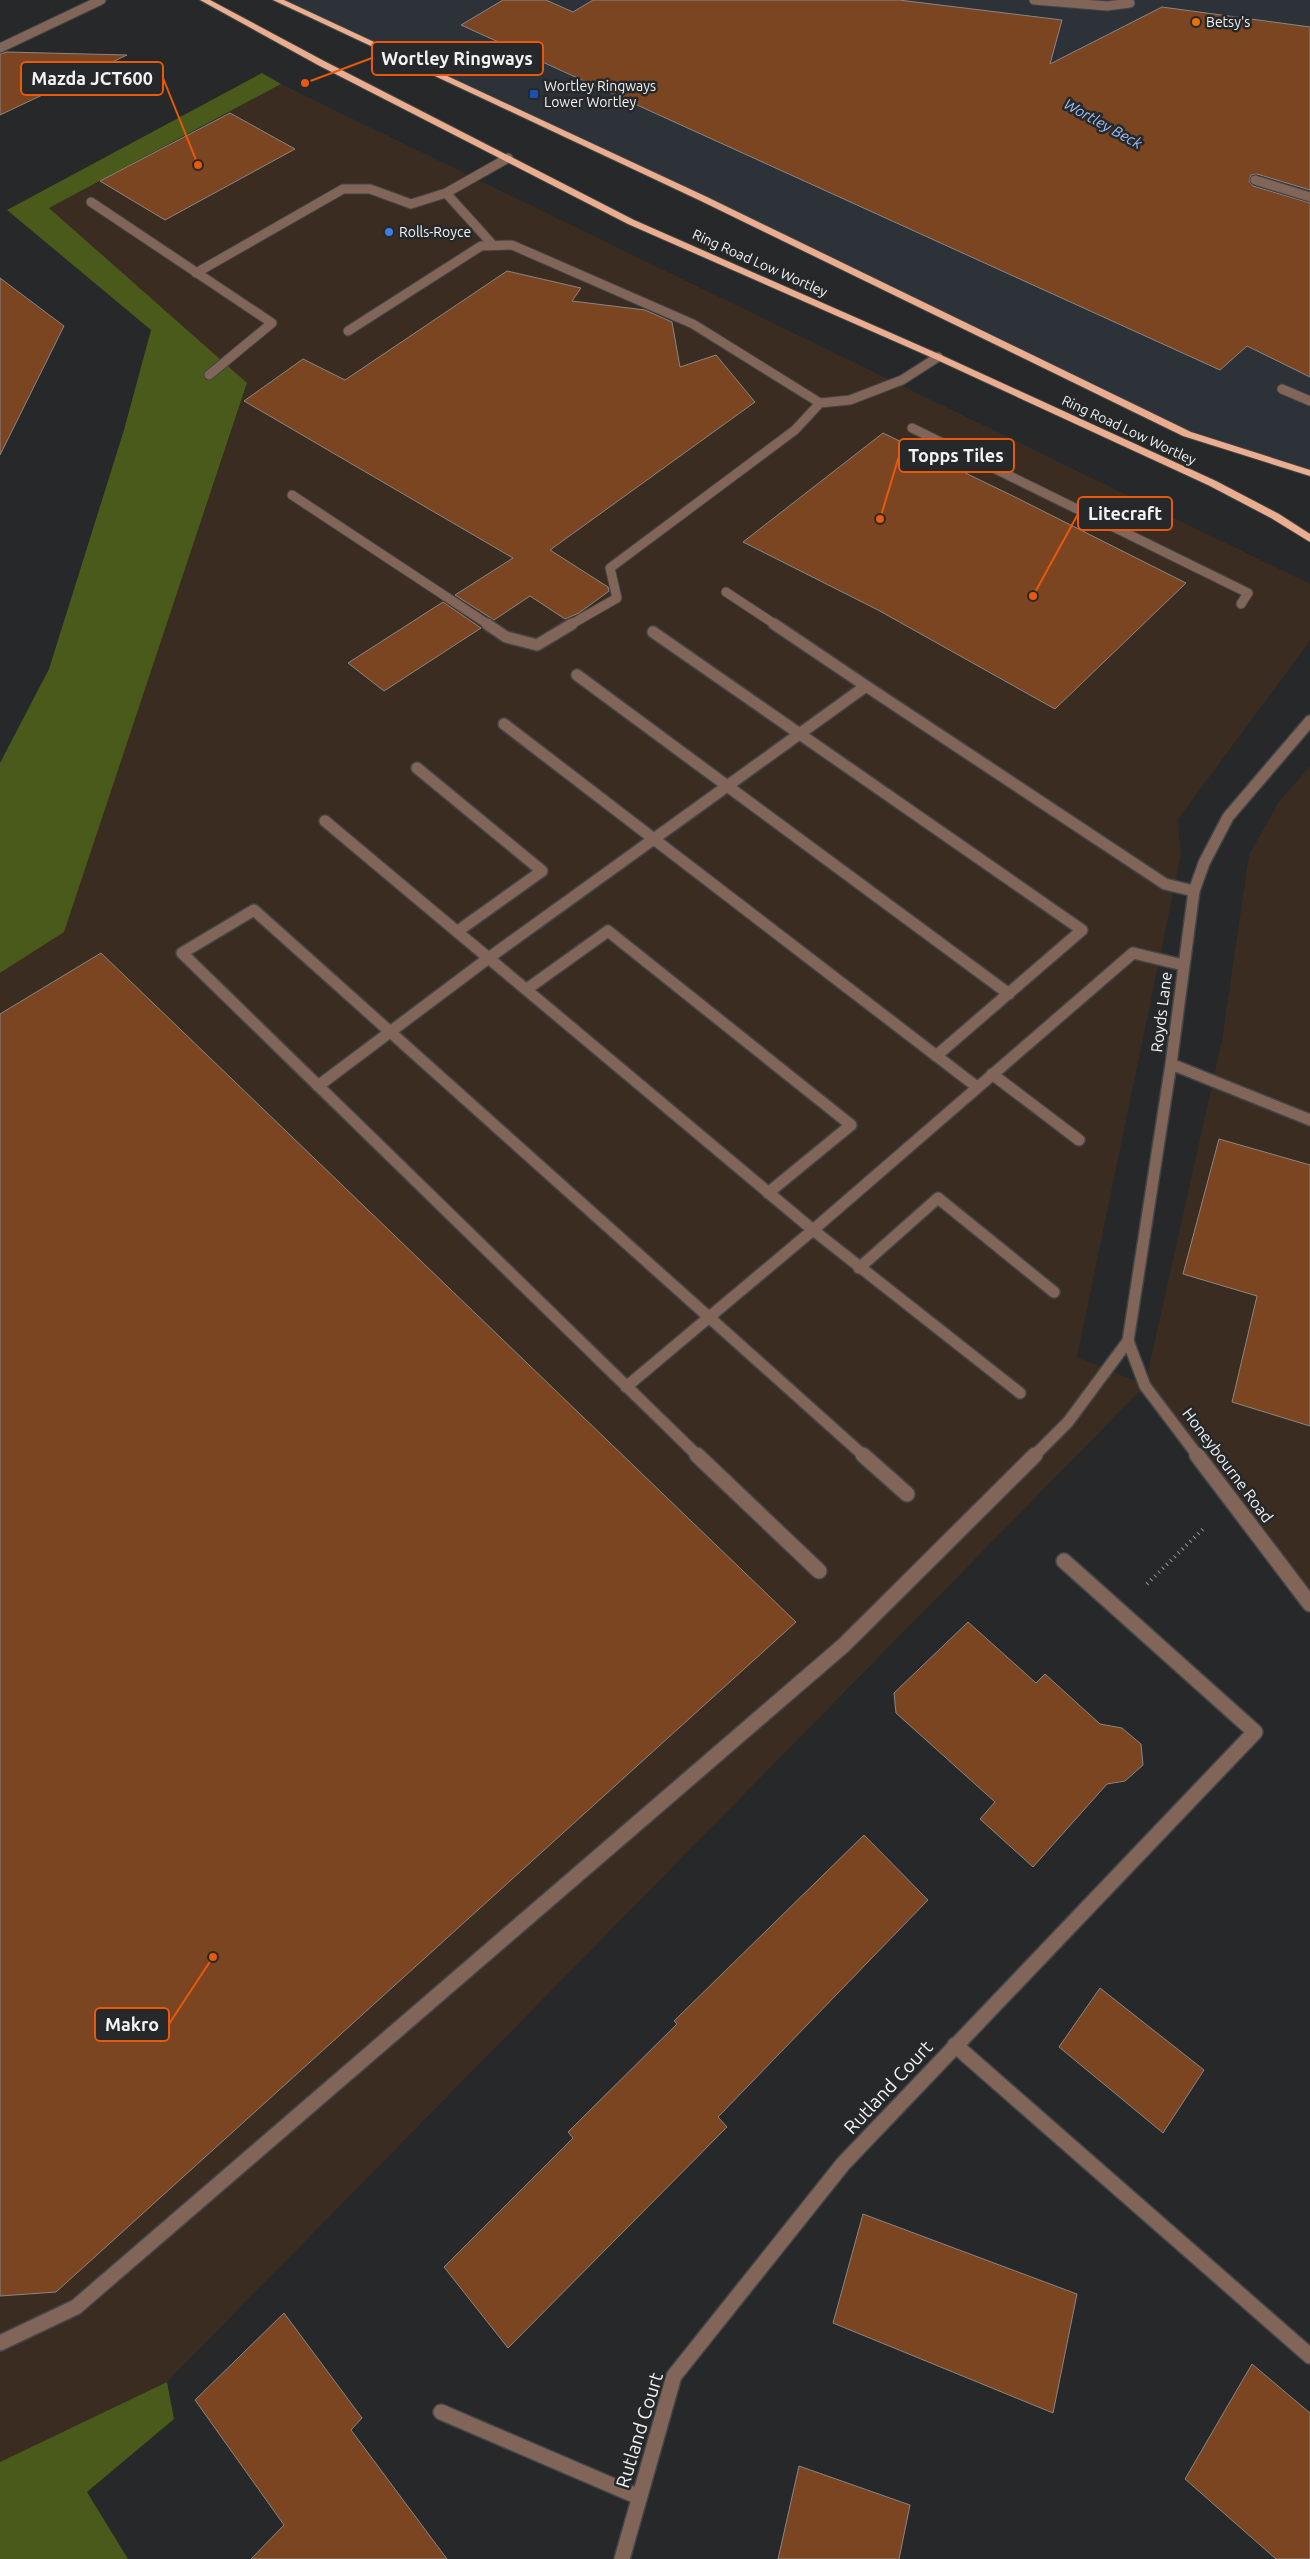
<svg xmlns="http://www.w3.org/2000/svg" width="1310" height="2559" viewBox="0 0 1310 2559" font-family="Ubuntu,sans-serif">
	<style>
		.commercial { fill: #3a2c20 }
		.built { fill: #2c3238 }
		.forest { fill: #495a1b }
		.building { fill: #7b4521; stroke: #898685 }
		.lines { fill: none; stroke-linecap: round; stroke-linejoin: round }
		.service-far2-casing { stroke: #424446; stroke-width: 11 }
		.service-far1-casing { stroke: #424446; stroke-width: 14 }
		.service-casing { stroke: #424446; stroke-width: 18 }
		.minor-far2-casing { stroke: #424446; stroke-width: 11 }
		.minor-far1-casing { stroke: #424446; stroke-width: 14 }
		.minor-casing { stroke: #424446; stroke-width: 18 }
		.trunk-casing { stroke: #424446; stroke-width: 2 }
		.path { stroke: #949698; stroke-width: 4; stroke-dasharray: 1 4.5; stroke-linecap: butt }
		.service-far2 { stroke: #806558; stroke-width: 9 }
		.service-far1 { stroke: #806558; stroke-width: 11 }
		.service { stroke: #806558; stroke-width: 15 }
		.minor-far2 { stroke: #806558; stroke-width: 9 }
		.minor-far1 { stroke: #806558; stroke-width: 11 }
		.minor { stroke: #806558; stroke-width: 15 }
		.trunk { fill: #eaad8f; fill-rule: evenodd }
		.food-dot { fill: #e8710a; stroke: #26282a; stroke-width: 2 }
		.transit-dot { fill: #1a4fb4; stroke: #26282a; stroke-width: 2 }
		.shop-dot { fill: #3f7fe0; stroke: #26282a; stroke-width: 2 }
		.labels { text-anchor: middle; stroke-width: 5; stroke-linejoin: round; paint-order: stroke }
		.far-poi-label { font-size: 14px; fill: #f1f3f4; stroke: #26282a; text-anchor: start }
		.far-street-label { font-size: 14px; fill: #f1f3f4; stroke: #26282a }
		.far-water-label { font-size: 15px; font-style: italic; fill: #9dbffd; stroke: #26282a }
		.street-label { font-size: 16px; fill: #f1f3f4; stroke: #26282a }
		.near-street-label { font-size: 19px; fill: #f1f3f4; stroke: #26282a }
		.leader { fill: none; stroke: #e8590c; stroke-width: 2 }
		.callout-dot { fill: #e8590c; stroke: #26282a; stroke-width: 2 }
		.callout { fill: #26282a; stroke: #e8590c; stroke-width: 2 }
		.callout-label { font-size: 18px; text-anchor: middle; font-weight: bold; fill: #f1f3f4 }
	</style>
	<rect width="100%" height="100%" fill="#26282a"/>
	<path class="commercial" d="M281,84L1310,584V641L1178,819L1181,855L1077,1357L1145,1385L1222,1040L1249,855L1278,803L1310,766V1604L1145,1386L167,2382L0,2462V973L64,931L247,384L48,208Z"/>
	<path class="built" d="M277,0H1310V473L1187,434L704,199Z"/>
	<path class="forest" d="M262,73L281,84L49,208L247,383L64,932L0,973V763L49,669L124,430L151,330L7,210Z
		M167,2382L174,2419L87,2492L128,2559H0V2462Z"/>
	<path class="building" d="M503,0H546L573,12L593,0H899L1062,20L1050,64L1162,7L1310,27V190L1257,174L1251,175L1249,181L1253,186L1310,203V377L1247,346L1220,370L461,25Z
		M7,52L127,55L0,115V54Z
		M230,113L295,149L165,220L100,181Z
		M507,271L581,288L572,301L645,310L672,322L680,367L716,355L755,402L550,550L608,587L609,591L579,613L565,619L530,596L494,620L455,595L513,558L244,401L303,359L345,380Z
		M0,278L64,326L0,455Z
		M883,433L1015,497L1186,583L1055,709L878,610L743,542Z
		M443,602L481,628L384,691L348,663Z
		M101,953L796,1622L56,2292L0,2296V1014Z
		M1219,1139L1310,1165V1426L1232,1402L1257,1296L1183,1274Z
		M968,1622L1036,1683L1045,1674L1100,1724L1122,1728L1141,1744L1143,1765L1125,1781L1107,1784L1033,1867L980,1819L995,1802L896,1713L894,1693Z
		M864,1835L928,1900L718,2117L727,2127L508,2348L444,2267L573,2138L568,2132L677,2024L674,2021Z
		M1100,1988L1204,2070L1163,2133L1059,2047Z
		M863,2214L1077,2294L1053,2413L833,2323Z
		M284,2313L362,2418L351,2430L447,2559H251L284,2525L195,2400Z
		M1252,2364L1310,2413V2559H1276L1185,2479Z
		M799,2466L910,2505L899,2559H778Z"/>
	<g class="lines">
		<g class="service-far2-casing">
			<path id="service-far2" d="M1034,0L1107,6L1130,3
				M1255,180L1310,197
				M446,193L493,245
				M91,202L272,323L209,375
				M196,273L343,189H370L411,204L446,193L508,158
				M348,331L481,246L512,245L693,324L820,403L850,400L902,380L938,357
				M1282,389L1310,401
				M912,428L1248,593L1241,604
				M292,495L489,625
				M726,592L776,625
				M570,625L617,598L610,568L795,430L820,403"/>
		</g>
		<g class="service-far1-casing">
			<path id="service-far1" d="M487,624L506,637L537,645L572,624
				M774,624L866,686
				M653,632L1082,930L936,1056
				M577,675L1009,994
				M504,724L977,1087
				M417,768L542,871L458,931
				M325,821L813,1230L1020,1393
				M527,989L608,931L851,1125L768,1193
				M992,1074L1079,1140
				M318,1086L490,957L866,686L1165,884L1194,891
				M859,1268L938,1198L1054,1292
				M626,1387L813,1230L1133,953L1183,965
				M698,1456L182,953L254,910L864,1456
				M1034,1456L1068,1422L1128,1341"/>
		</g>
		<g class="service-casing">
			<path id="service" d="M697,1455L819,1571
				M863,1455L907,1494
				M0,2343L76,2307L844,1645L1035,1455"/>
		</g>
		<g class="minor-far2-casing">
			<path id="minor-far2" d="M0,48L101,0"/>
		</g>
		<g class="minor-far1-casing">
			<path id="minor-far1" d="M1171,1064L1310,1120
				M1198,1456L1145,1386L1128,1341L1171,1064L1194,891L1204,863L1228,817L1310,721"/>
		</g>
		<g class="minor-casing">
			<path id="minor" d="M1197,1455L1310,1604
				M955,2045L1310,2356
				M441,2412L639,2497
				M622,2559L674,2376L843,2164L1255,1732L1064,1561"/>
		</g>
		<g class="trunk-casing">
			<path id="trunk" d="M200,0H210L324,61L634,220L941,355L1216,481L1279,514L1310,534V542L1271,518L1208,485L935,359L628,224L318,65Z
				M273,0H284L707,197L1191,432L1310,470V476L1183,436L701,201Z"/>
		</g>
		<path class="path" d="M1147,1584L1205,1527"/>
		<use href="#service-far2" class="service-far2"/>
		<use href="#service-far1" class="service-far1"/>
		<use href="#service" class="service"/>
		<use href="#minor-far2" class="minor-far2"/>
		<use href="#minor-far1" class="minor-far1"/>
		<use href="#minor" class="minor"/>
		<use href="#trunk" class="trunk"/>
	</g>
	<circle class="food-dot" cx="1196" cy="22" r="5"/>
	<rect class="transit-dot" x="529" y="89" width="10" height="10" rx="2.5"/>
	<circle class="shop-dot" cx="389" cy="232" r="5"/>
	<g class="labels">
		<g class="far-poi-label">
			<text x="1206" y="27">Betsy's</text>
			<text x="544" y="91">Wortley Ringways<tspan x="544" dy="16">Lower Wortley</tspan></text>
			<text x="399" y="237">Rolls-Royce</text>
		</g>
		<g class="far-street-label">
			<text transform="translate(760 263) rotate(24)" y="5">Ring Road Low Wortley</text>
			<text transform="translate(1129 430) rotate(25)" y="5">Ring Road Low Wortley</text>
		</g>
		<g class="far-water-label">
			<text transform="translate(1103 124) rotate(29)" y="5">Wortley Beck</text>
		</g>
		<g class="street-label">
			<text transform="translate(1161 1012) rotate(-83)" y="6">Royds Lane</text>
			<text transform="translate(1228 1465) rotate(53)" y="6">Honeybourne Road</text>
		</g>
		<g class="near-street-label">
			<text transform="translate(888 2087) rotate(-47)" y="7">Rutland Court</text>
			<text transform="translate(639 2430) rotate(-73)" y="7">Rutland Court</text>
		</g>
	</g>
	<path class="leader" d="M305 83L372 58M198 165L163 78M880 519L899 456M1033 596L1078 514M213 1957L169 2024"/>
	<g class="callout-dot">
		<circle cx="305" cy="83" r="5"/>
		<circle cx="198" cy="165" r="5"/>
		<circle cx="880" cy="519" r="5"/>
		<circle cx="1033" cy="596" r="5"/>
		<circle cx="213" cy="1957" r="5"/>
	</g>
	<g class="callout">
		<rect x="372" y="42" width="171" height="33" rx="5"/>
		<rect x="21" y="62" width="142" height="33" rx="5"/>
		<rect x="899" y="439" width="115" height="33" rx="5"/>
		<rect x="1078" y="497" width="94" height="33" rx="5"/>
		<rect x="95" y="2008" width="74" height="33" rx="5"/>
	</g>
	<g class="callout-label">
		<text x="457" y="65">Wortley Ringways</text>
		<text x="92" y="85">Mazda JCT600</text>
		<text x="956" y="462">Topps Tiles</text>
		<text x="1125" y="520">Litecraft</text>
		<text x="132" y="2031">Makro</text>
	</g>
</svg>
